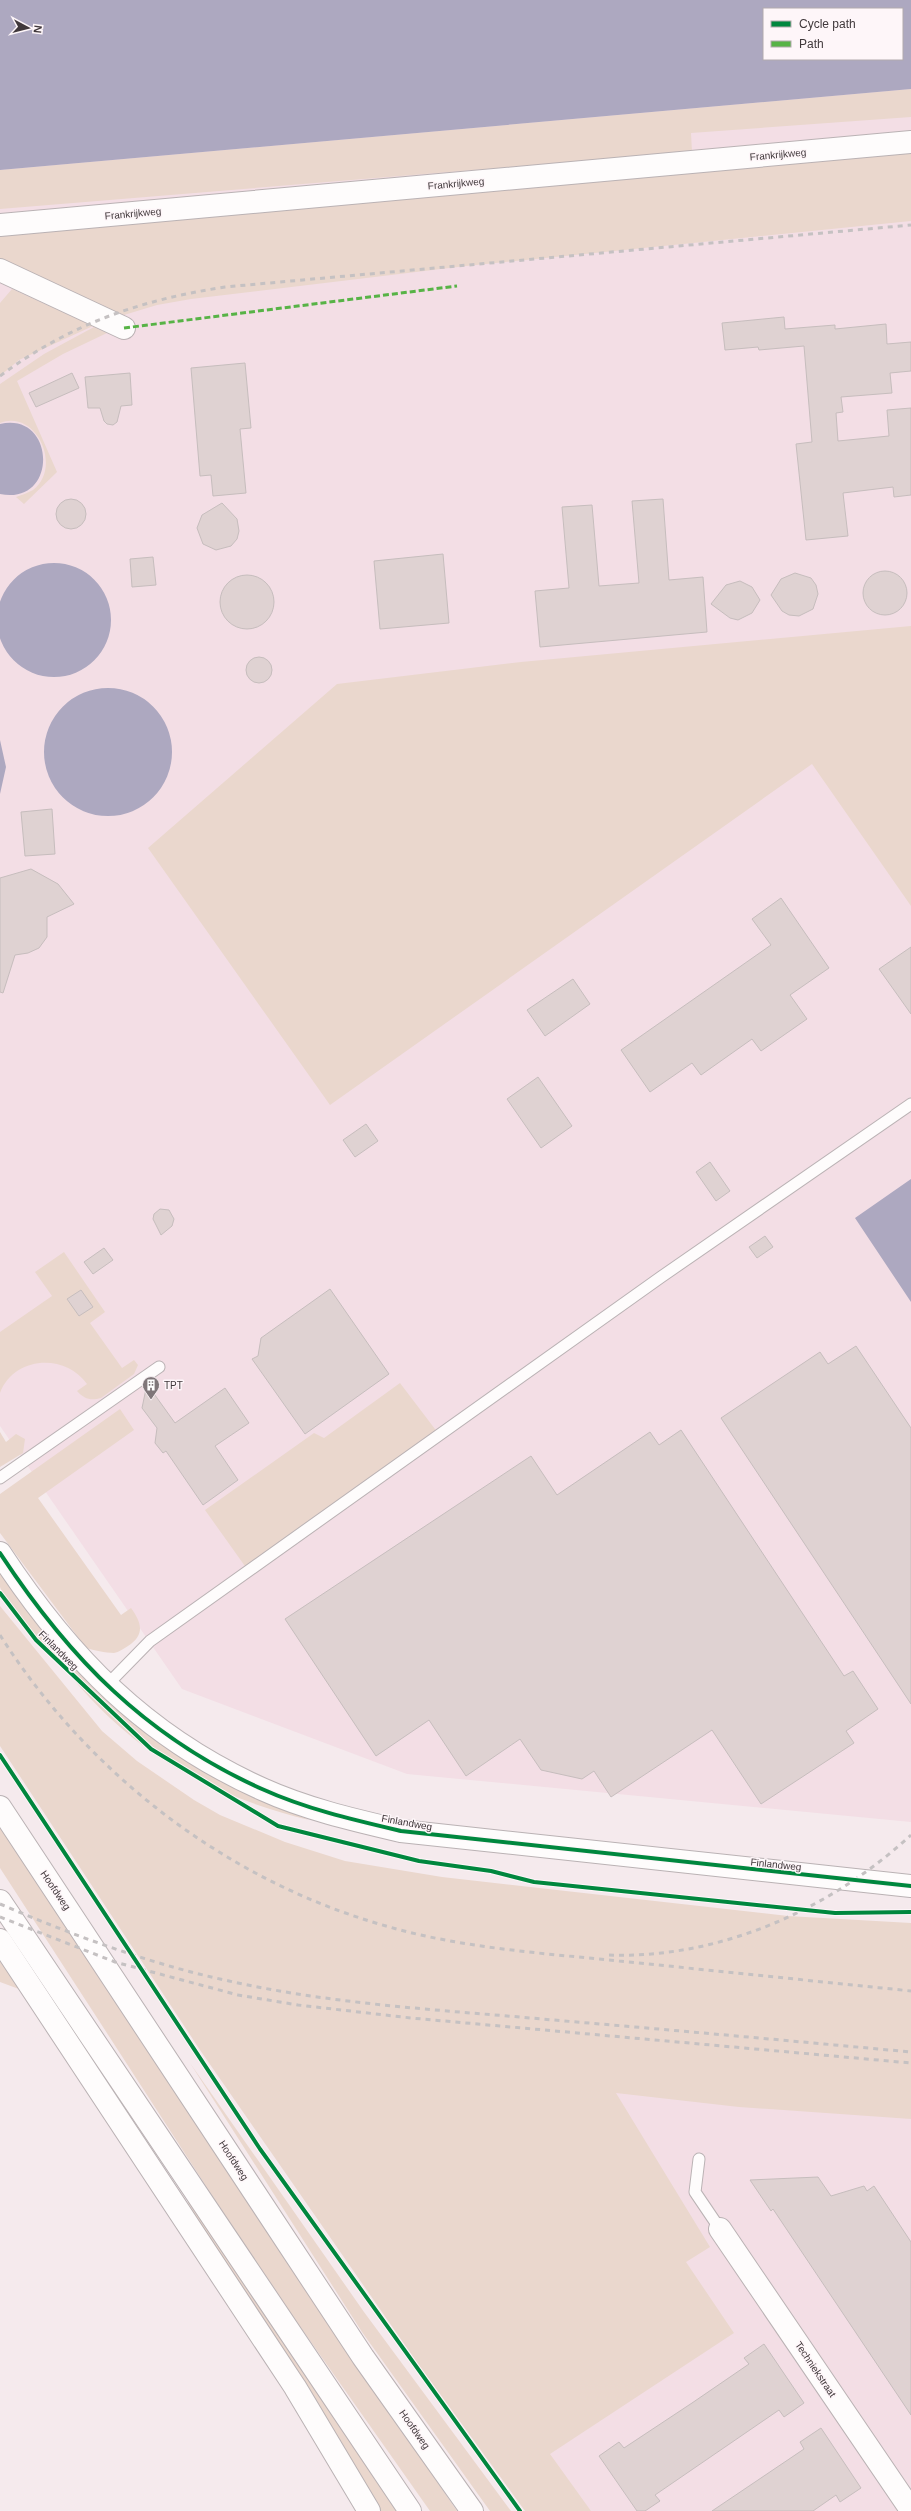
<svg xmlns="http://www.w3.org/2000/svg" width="911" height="2511" viewBox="0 0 911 2511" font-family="Arial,sans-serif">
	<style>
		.built { fill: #f3dee5 }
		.green { fill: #ead7cd }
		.water { fill: #ada8c0; fill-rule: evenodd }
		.building { fill: #dfd2d2; stroke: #c6bdbd }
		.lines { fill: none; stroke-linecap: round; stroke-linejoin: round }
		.service-casing { stroke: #bab2b4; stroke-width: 13 }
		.minor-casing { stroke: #bab2b4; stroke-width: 24 }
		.tertiary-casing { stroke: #bab2b4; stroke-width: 24 }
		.primary-casing { stroke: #bab2b4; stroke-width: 24 }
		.service { stroke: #fefcfc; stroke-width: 11 }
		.minor { stroke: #fefcfc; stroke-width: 22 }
		.tertiary { stroke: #fefcfc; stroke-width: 22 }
		.primary { stroke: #fefcfc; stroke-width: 22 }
		.rail { stroke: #c5c1c2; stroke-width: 3; stroke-dasharray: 5 5; stroke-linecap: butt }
		.quiet { stroke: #57b346; stroke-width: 3; stroke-dasharray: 6 3; stroke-linecap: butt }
		.cycleway-casing { stroke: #fef6f9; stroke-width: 6 }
		.cycleway { stroke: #00873e; stroke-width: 4 }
		.labels { text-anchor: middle; stroke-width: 3; stroke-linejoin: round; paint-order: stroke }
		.street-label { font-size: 10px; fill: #40383b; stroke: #fef6f9 }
		.poi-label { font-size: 10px; fill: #40383b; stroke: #fef6f9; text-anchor: start }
	</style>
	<rect width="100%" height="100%" fill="#f5eaed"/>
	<path class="built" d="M911,55V1822L407,1774L182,1689L0,1426V117L902,59Z
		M208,2056L911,2116V2511H550Z"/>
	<path class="green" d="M911,89V117L691,133L692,152L0,209V170Z
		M911,149V221L466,266L191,299L157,305L124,315L68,292L0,258V234Z
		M12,289L93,326L19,360L0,376V303Z
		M94,327L107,333L63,354L17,381L57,472L24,504L16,497C21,495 28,493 33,490C63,467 36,409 0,423V384L44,354Z
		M911,626V906L812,764L330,1105L148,848L337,684L521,662Z
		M64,1252L105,1312L90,1323L122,1368L134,1360L138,1365L134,1374L101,1398C91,1401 84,1399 77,1391L87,1384C65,1353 14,1356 0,1393V1332L52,1296L35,1272Z
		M400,1383L438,1433L247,1569L205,1510L314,1433L324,1438Z
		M120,1409L134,1430L38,1498L121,1615L131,1608C142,1623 145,1635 128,1646C123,1649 119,1652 114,1653C105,1653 94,1650 86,1648L0,1533V1494Z
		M0,1432L6,1442L16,1434L25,1439L23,1453L0,1467Z
		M0,1569L47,1633L279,1807L309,1820C240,1803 174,1775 120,1727C92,1703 68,1673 44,1645C36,1635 3,1597 0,1587C0,1582 0,1574 0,1569Z
		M0,1606L102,1731L137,1761L194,1800L220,1815L285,1842L345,1861L442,1877L788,1916L911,1923V2119L739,2107L616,2093L710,2247L686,2262L734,2333L550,2454L591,2511H525L416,2361L200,2050L0,1746Z
		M0,1827L267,2232L457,2511H430L263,2274L0,1868Z
		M0,1951L27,1992L0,1982Z
		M190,2063L364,2312L511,2511H490L362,2332Z
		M189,2194L398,2511H376L188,2203Z"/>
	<path class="water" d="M0,0H911V89L0,170ZM764,9H902V59H764Z
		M0,424C56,411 59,506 0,494Z
		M-3 620a57 57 0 1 1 114 0a57 57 0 1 1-114 0Z
		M44 752a64 64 0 1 1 128 0a64 64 0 1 1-128 0Z
		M0,740L6,767L0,794Z
		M911,1179V1302L855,1218Z"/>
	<path class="building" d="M784,317L785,329L835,325V329L886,324L887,344L911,342V371L890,373L892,393L841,397L843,412L836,413L838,441L889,436L887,410L911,408V495L894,497L893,487L843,493L848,536L806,540L796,444L812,442L804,346L759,350L758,347L725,350L722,323Z
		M245,363L251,428L240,429L246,493L213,496L211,475L200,476L191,368Z
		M72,373L79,388L36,407L29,393Z
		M130,373L132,405L121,406L117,422L113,425L107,424L104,421L100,408H88L85,377Z
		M663,499L669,580L703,577L707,632L540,647L535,591L569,588L562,507L592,505L599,586L639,583L632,501Z
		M56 514a15 15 0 1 1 30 0a15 15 0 1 1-30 0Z
		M222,503L237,519L239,531L237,539L231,546L216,550L203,544L197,528L202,515Z
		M443,554L449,623L380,629L374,561Z
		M153,557L156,585L132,587L130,559Z
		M863 593a22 22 0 1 1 44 0a22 22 0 1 1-44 0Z
		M795,573L811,578L816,585L818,594L813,609L799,616L789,615L782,611L771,595L781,579Z
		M220 602a27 27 0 1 1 54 0a27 27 0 1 1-54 0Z
		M740,581L752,587L760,600L752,613L738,620L730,618L711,604L726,585Z
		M246 670a13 13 0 1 1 26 0a13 13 0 1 1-26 0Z
		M52,809L55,854L25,856L21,812Z
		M31,869L58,884L74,904L47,917V937L39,948L28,953L15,955L3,993L0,992V878Z
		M781,898L829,968L790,995L807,1019L761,1051L752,1039L701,1075L692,1063L650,1092L621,1050L771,945L752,919Z
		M911,947V1014L879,969Z
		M573,979L590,1004L545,1036L527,1010Z
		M538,1077L572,1126L541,1148L507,1099Z
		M366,1124L378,1141L355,1157L343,1140Z
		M710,1162L730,1191L716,1201L696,1172Z
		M160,1209L169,1210L174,1219L172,1226L161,1235L153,1219L154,1214Z
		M765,1236L773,1247L757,1258L749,1247Z
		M104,1248L113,1260L93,1274L84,1262Z
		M330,1289L389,1374L305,1434L252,1359L258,1356L261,1338Z
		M81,1290L93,1307L79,1316L67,1299Z
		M856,1346L911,1428V1704L721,1418L820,1352L828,1364Z
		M147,1384L175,1423L225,1388L249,1423L215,1446L238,1480L203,1505L166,1451L163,1453L155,1443L157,1428L142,1408Z
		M681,1430L844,1676L853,1671L878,1709L846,1731L854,1743L761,1804L712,1730L611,1797L594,1771L582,1779L541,1770L520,1739L466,1776L429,1720L376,1756L285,1619L531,1456L557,1495L650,1432L659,1445Z
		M818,2177L831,2196L864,2186L867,2191L874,2186L911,2242V2415L773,2209L771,2211L750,2180Z
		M764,2344L804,2403L784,2417L779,2410L655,2495L660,2501L645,2511H637L599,2456L619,2442L624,2448L692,2403L749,2364L744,2358Z
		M821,2428L861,2488L840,2502L836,2495L813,2511H712L804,2449L800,2442Z"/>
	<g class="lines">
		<g class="service-casing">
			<path id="service" d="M0,1478L159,1367
				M106,1686L150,1641L661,1277L911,1104
				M699,2159L695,2192L720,2229"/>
		</g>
		<g class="minor-casing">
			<path id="minor" d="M0,225L911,142
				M0,270L124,328
				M0,1940L295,2387L369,2511
				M720,2229L911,2510"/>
		</g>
		<g class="tertiary-casing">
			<path id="tertiary" d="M0,1553C69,1658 146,1737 262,1789C306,1809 354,1820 401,1831L911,1886"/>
		</g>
		<g class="primary-casing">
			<path id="primary" d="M0,1807L363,2357L472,2511
				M0,1901L410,2511"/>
		</g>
		<use href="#service" class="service"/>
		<use href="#minor" class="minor"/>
		<use href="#tertiary" class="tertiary"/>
		<use href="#primary" class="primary"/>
		<path class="rail" d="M0,376C70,324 140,300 225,287L911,225
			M0,1635C88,1774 227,1881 386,1926C461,1948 541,1953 619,1961C717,1971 814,1981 911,1991
			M0,1904C75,1936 150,1964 229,1981C336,2005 445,2010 553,2020C673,2030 792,2041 911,2052
			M0,1917L115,1962L238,1995L298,2005L411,2018L911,2063
			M609,1955C720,1959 831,1909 911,1835"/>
		<path class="quiet" d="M124,328L457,286"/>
		<g class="cycleway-casing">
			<path id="cycleway" d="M0,1553C69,1658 146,1737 262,1789C306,1809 354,1820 401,1831L911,1886
				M0,1593L36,1640L151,1749L278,1826L419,1861L491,1871L534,1882L835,1913L911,1912
				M0,1755L260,2149L520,2511"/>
		</g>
		<use href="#cycleway" class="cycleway"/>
	</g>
	<defs>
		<g id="building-pin" transform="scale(0.9)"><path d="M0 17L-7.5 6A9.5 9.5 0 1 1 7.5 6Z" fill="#7f7679" stroke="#fef6f9"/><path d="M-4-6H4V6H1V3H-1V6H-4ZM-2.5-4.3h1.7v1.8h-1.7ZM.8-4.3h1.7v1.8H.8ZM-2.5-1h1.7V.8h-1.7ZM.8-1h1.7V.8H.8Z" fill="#fff"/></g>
	</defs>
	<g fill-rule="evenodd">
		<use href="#building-pin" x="151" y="1385"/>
	</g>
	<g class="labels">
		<g class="street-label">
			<text transform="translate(778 154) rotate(-5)" y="4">Frankrijkweg</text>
			<text transform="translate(456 183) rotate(-5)" y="4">Frankrijkweg</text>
			<text transform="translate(133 213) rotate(-5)" y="4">Frankrijkweg</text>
			<text transform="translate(59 1650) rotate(45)" y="4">Finlandweg</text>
			<text transform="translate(407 1822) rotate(10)" y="4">Finlandweg</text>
			<text transform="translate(776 1864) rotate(6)" y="4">Finlandweg</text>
			<text transform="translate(56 1890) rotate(56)" y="4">Hoofdweg</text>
			<text transform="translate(234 2160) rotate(57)" y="4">Hoofdweg</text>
			<text transform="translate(816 2369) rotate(56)" y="4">Techniekstraat</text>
			<text transform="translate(415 2429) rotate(55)" y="4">Hoofdweg</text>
		</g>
		<g class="poi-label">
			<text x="164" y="1389">TPT</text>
		</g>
	</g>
	<rect x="763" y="8" width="140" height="52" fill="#fef6f9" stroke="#b2aaad"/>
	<rect x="771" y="21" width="20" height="6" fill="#00873e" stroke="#b2aaad"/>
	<text x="799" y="28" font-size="12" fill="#40383b">Cycle path</text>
	<rect x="771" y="41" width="20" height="6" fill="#57b346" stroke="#b2aaad"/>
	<text x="799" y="48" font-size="12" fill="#40383b">Path</text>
	<g transform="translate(28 28) rotate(97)" stroke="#fef6f9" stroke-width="3" paint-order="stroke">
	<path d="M0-3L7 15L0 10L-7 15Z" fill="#40383b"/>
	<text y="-6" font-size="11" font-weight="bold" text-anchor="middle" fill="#40383b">N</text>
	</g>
</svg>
